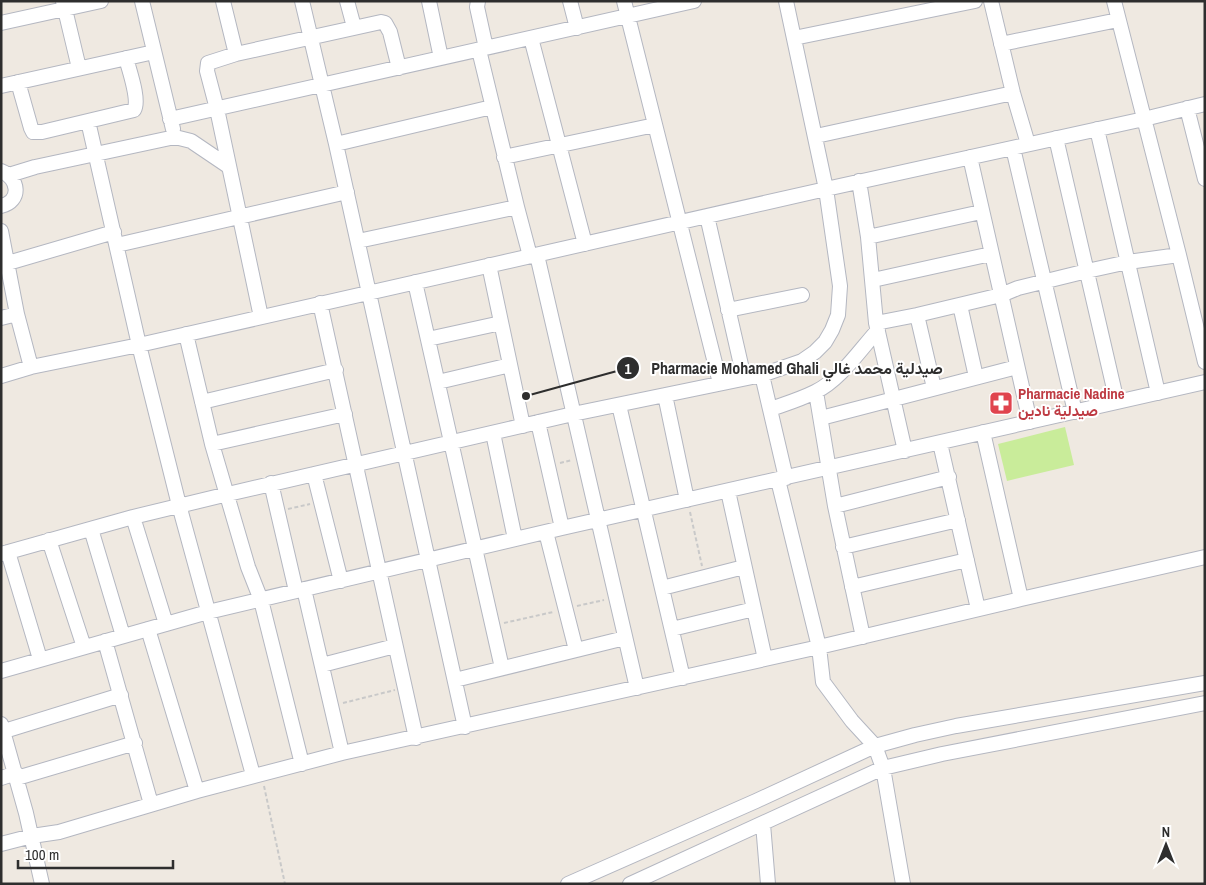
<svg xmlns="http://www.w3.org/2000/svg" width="1206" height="885" viewBox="0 0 1206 885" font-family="'Archivo Narrow',Vazirmatn,sans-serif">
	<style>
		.pitch { fill: #c9ec9a }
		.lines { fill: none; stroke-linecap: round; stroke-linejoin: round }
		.minor-casing { stroke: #b4b7c1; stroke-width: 16 }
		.path { stroke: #c9c9c9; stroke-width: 2; stroke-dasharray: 4 2.5; stroke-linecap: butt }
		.minor { stroke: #fff; stroke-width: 14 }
		.labels { text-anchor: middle; stroke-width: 4; stroke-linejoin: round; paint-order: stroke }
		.health-label { font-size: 15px; font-weight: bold; fill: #be3a42; stroke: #fff; text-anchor: start }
		.leader { fill: none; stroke: #2e2e2e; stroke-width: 2 }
		.callout-dot { fill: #2e2e2e; stroke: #fff; stroke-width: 2 }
		.mark-label { font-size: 15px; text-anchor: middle; font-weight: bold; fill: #fff }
		.callout-label { font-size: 16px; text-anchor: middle; font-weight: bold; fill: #2e2e2e; stroke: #fff; stroke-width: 4; stroke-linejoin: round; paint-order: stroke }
	</style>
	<rect width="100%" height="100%" fill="#efe9e1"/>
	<path class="pitch" d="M1065,427L1074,465L1007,481L998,444Z"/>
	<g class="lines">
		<g class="minor-casing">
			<path id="minor" d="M63,1L79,68
				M142,1L173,129
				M223,1L236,54
				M302,1L336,144L465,727
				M347,1L354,27
				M429,1L441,58
				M478,1L477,7L486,48
				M570,1L577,28
				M624,1L720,383
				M991,1L1013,93L1028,144
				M1114,1L1179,255L1205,362
				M1,23L101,1
				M531,38L585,244
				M794,38L975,1
				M1001,44L1118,20
				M479,50L517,207L530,256
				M18,82L31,128L33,132H42L134,110C140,100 129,70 126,58
				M1,86L154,52
				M1187,108L1205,179
				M170,119L694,1
				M88,121L139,345L179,505L253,775
				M1097,129L1158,393
				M816,136L1013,93
				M1056,138L1117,402
				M336,144L492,107
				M1013,148L1075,412
				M504,157L655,125
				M970,157L1030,422
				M1,171C19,178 22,201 1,206
				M9,175L35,167L175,137L191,141L228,166
				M859,181L868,237L876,323L905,451
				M707,216L744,378
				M1,231L17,314L31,367
				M868,237L981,212
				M358,241L517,207
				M117,245L347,192
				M537,255L637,688
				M1,265L114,232
				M489,265L523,426
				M873,280L991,254
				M415,282L502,668
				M320,303L416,738
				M960,305L976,377
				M728,310L802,295
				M917,315L934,388
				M261,317L217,109L207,71L208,63L236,54L381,22L385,23L390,32L399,68
				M1,318L17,314
				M876,323L917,315L1001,295L1018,288L1087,271L1128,262L1179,255
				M186,334L212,444L248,567L261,600L302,764
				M428,339L501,323
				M762,375L786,478
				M1,376L31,367L139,345L826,189L1144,119L1205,104
				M438,382L510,365
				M816,392L835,506L863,637
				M665,395L687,500
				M202,402L336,370
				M619,405L683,678
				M771,409C785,404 801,399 815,392C840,380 859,351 878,330
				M821,418L1017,367
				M538,422L562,528
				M983,432L1021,599
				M493,433L515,539
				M940,443L978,609
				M212,444L345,414
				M314,474L341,581
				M778,480L819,647L823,682L852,721L875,746L883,768L903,884
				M271,483L296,591
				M728,491L765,659
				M835,506L949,477
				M133,517L166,624
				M91,529L123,636
				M546,532L576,650
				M49,540L84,647
				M843,547L958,520
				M8,552L40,659
				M1,554L133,517L228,494L573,414L762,375L802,361L815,352L825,342L832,330L838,315L840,286L826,189L786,1
				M852,587L967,560
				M662,588L744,567
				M304,589L342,753
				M148,629L197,791
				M672,629L754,609
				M105,641L151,804
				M322,665L395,646
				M1,671L208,612L562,528L1205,382
				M455,680L625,638
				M1,724L26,813L42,884
				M1,732L121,695
				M1,778L16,773
				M17,778L135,743
				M763,824L768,884
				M1,844L32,836L59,832L197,791L342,753L819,647L1021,599L1205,557
				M568,884L756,801L875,746L915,735L956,726L1205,683
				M630,884L883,768L942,754L1205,703"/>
		</g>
		<path class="path" d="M560,463L572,460
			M288,509L310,504
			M690,512L702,566
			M577,606L604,600
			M504,623L553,612
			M343,703L395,690
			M264,786L285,884"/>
		<use href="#minor" class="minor"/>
	</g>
	<defs>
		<g id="pharmacy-square" transform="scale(1.25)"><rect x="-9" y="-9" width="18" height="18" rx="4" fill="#e0444e" stroke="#fff"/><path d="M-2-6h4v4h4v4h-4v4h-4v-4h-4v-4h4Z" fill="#fff"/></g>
	</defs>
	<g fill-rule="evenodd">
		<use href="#pharmacy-square" x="1001" y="403"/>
	</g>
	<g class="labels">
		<g class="health-label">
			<text x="1018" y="399">Pharmacie Nadine<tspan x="1018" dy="17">صيدلية نادين</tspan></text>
		</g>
	</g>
	<path class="leader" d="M526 396L628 368"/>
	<g class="callout-dot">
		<circle cx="526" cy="396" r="5"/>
		<circle cx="628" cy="368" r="12"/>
	</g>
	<g class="mark-label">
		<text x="628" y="374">1</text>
	</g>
	<g class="callout-label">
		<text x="797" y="374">Pharmacie Mohamed Ghali صيدلية محمد غالي</text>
	</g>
	<rect width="1206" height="885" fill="none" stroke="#2e2e2e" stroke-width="5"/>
	<g transform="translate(1166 845)" stroke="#ffffff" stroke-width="4" paint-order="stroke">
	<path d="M0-4L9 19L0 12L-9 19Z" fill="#2e2e2e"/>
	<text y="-8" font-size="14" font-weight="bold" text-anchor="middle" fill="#2e2e2e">N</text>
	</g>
	<path d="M18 860v8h155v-8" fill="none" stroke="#2e2e2e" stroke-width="2.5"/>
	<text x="25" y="860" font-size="15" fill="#2e2e2e" stroke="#ffffff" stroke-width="4" paint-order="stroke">100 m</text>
</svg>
